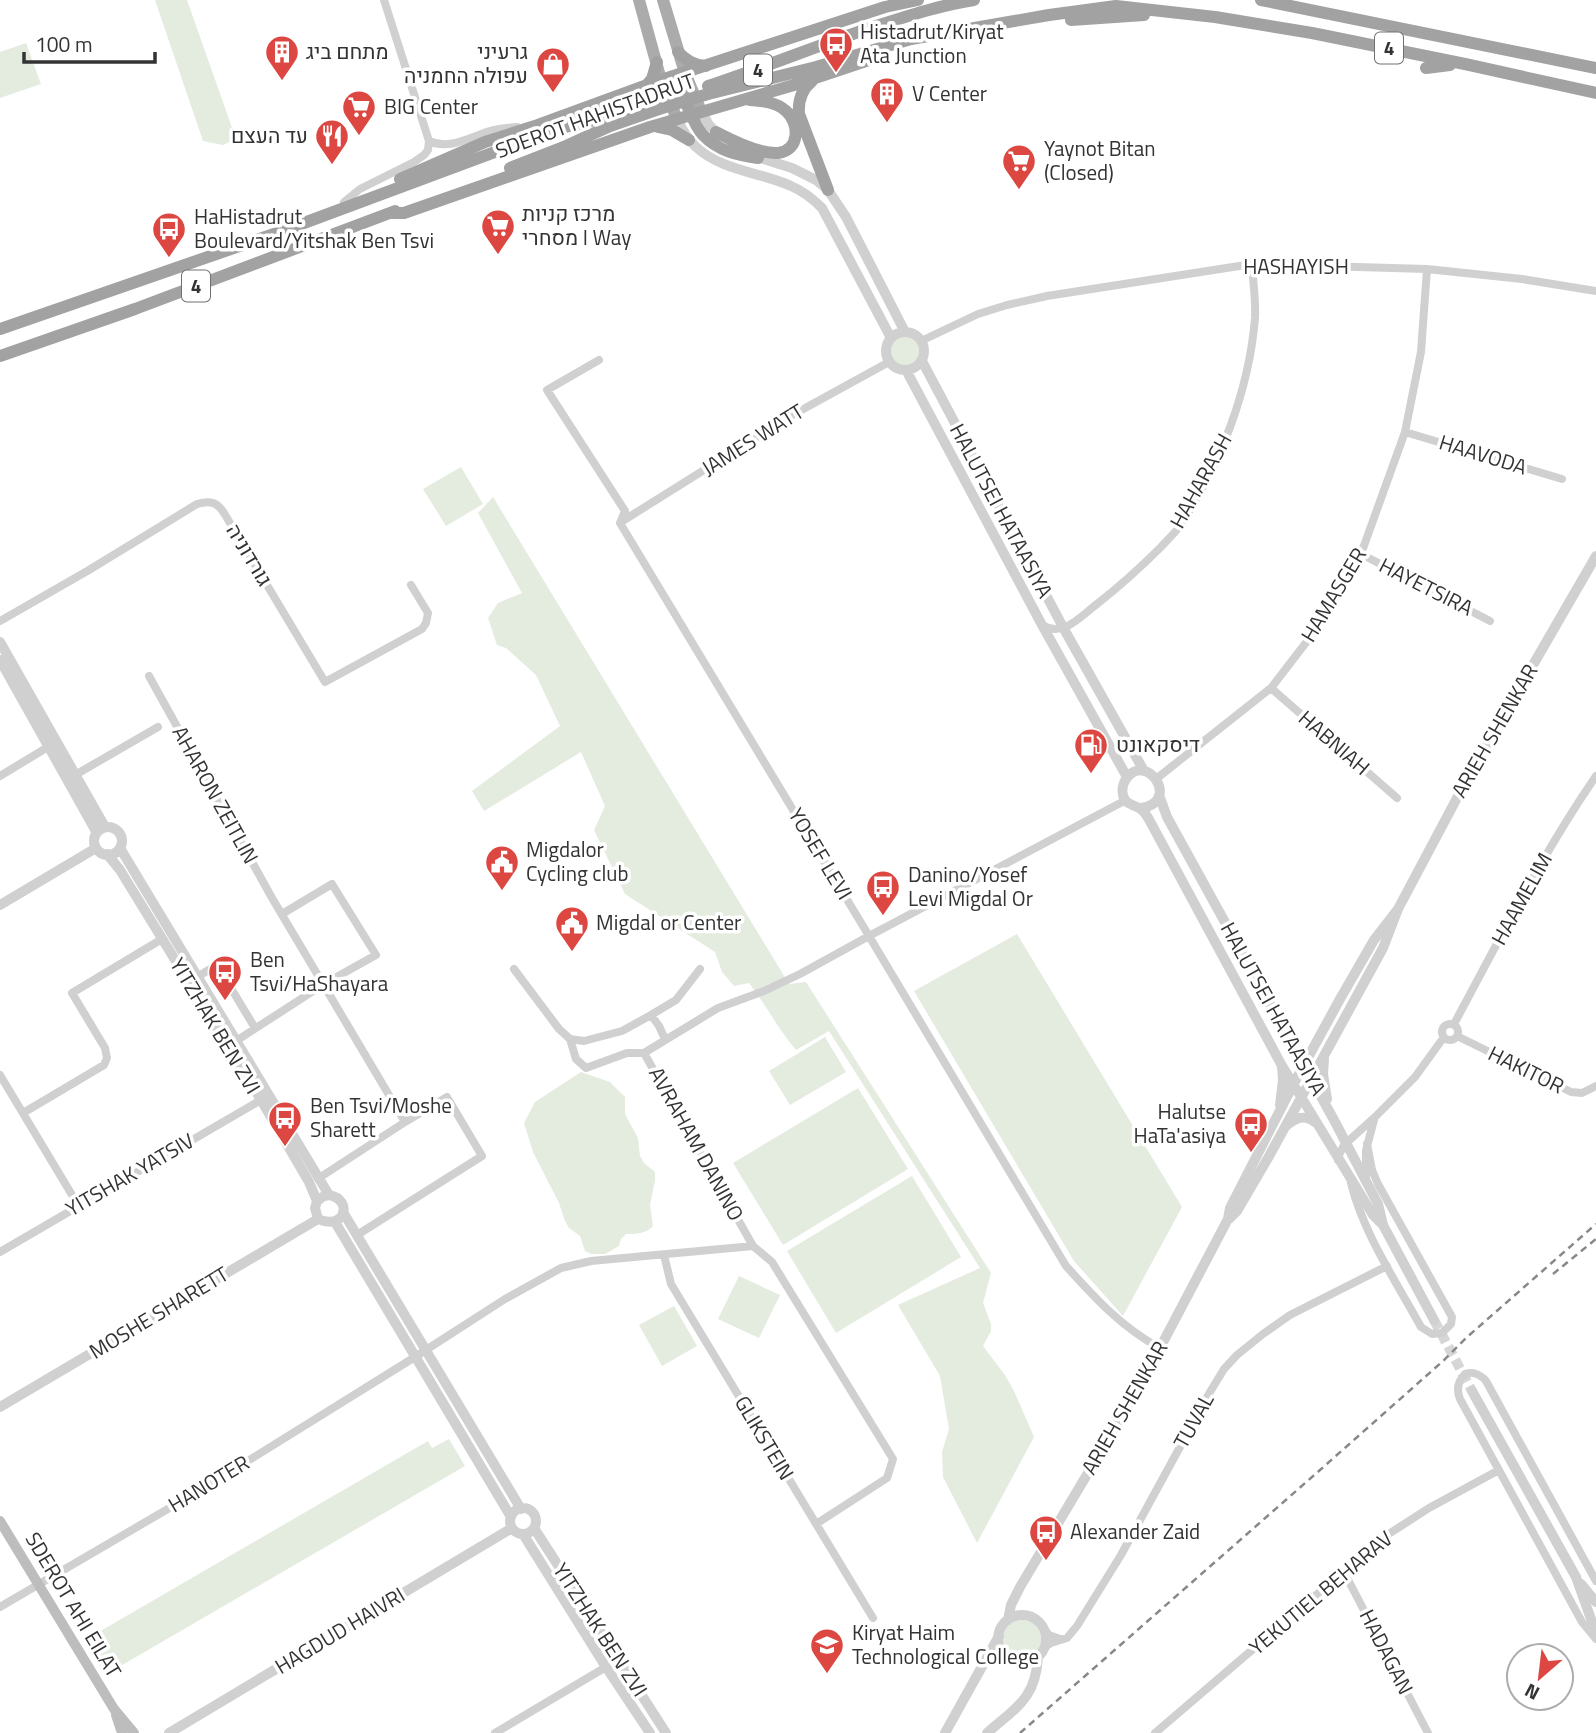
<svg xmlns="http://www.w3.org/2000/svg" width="1596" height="1733" viewBox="0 0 1596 1733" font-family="'Titillium Web',Heebo,sans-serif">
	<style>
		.green { fill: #e4ebdf }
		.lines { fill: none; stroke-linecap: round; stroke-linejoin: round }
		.tertiary-tunnel { stroke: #d6d6d6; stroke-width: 10; stroke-dasharray: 10 5; stroke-linecap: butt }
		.minor { stroke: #d0d0d0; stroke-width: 8 }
		.tertiary { stroke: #d0d0d0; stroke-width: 10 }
		.secondary { stroke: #bdbdbd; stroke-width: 10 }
		.primary { stroke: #ababab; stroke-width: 12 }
		.trunk { stroke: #a2a2a2; stroke-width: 12 }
		.rail { stroke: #888; stroke-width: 2.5; stroke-dasharray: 7 5; stroke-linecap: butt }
		.trunk-bridge { stroke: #a2a2a2; stroke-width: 12 }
		.labels { text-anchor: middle; stroke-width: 7; stroke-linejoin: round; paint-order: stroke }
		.shield { fill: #fff; stroke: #707070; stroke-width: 2 }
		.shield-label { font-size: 19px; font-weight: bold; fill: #333 }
		.poi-label { font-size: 21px; fill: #333; stroke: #fff; text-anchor: start }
		.street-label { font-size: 21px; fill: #333; stroke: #fff }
	</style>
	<rect width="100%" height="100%" fill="#fff"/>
	<path class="green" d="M155,0H187L236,139L223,145L203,141Z
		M26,43L41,84L0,98V52Z
		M889 351a15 15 0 1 1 30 0a15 15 0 1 1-30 0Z
		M461,467L483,504L446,526L423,489Z
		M493,497L789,984L806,982L991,1273L983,1303L991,1324V1331L983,1346L1005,1375L1014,1391L1034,1437L977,1543L943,1477L942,1452L949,1429L940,1376L898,1305L980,1268L829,1031L796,1050C778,1029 766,1005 749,983L734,986L722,972L715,952L625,894L594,830L605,806L581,752L484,811L472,791L560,726L536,675L506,648L497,645L488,618L498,603L522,593L478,513Z
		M1017,934L1182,1207L1123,1316L1074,1261L914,991Z
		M825,1037L846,1072L790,1105L769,1071Z
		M581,1072L610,1082L625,1097V1114L638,1138L640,1156L644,1163L655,1172V1180L650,1205L653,1226C645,1234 637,1234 626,1234L621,1239L619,1246L605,1254H591L585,1251L580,1236L569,1228L565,1221L559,1203L533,1152L524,1123L535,1102Z
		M858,1088L908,1169L783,1245L733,1163Z
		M912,1176L961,1257L836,1333L787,1251Z
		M739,1276L780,1295L759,1338L718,1319Z
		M674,1306L697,1346L662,1366L639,1325Z
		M449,1439L465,1466L105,1675L85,1640L428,1441L432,1448Z
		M1003 1639a19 19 0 1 1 38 0a19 19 0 1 1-38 0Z"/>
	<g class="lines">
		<path class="tertiary-tunnel" d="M1434,1320L1472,1391"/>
		<path class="minor" d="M429,141C451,151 473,135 494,130C502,128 510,128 517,127
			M344,202L360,189L414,162L424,155L428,150L429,141L384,0
			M921,341L978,314L1007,305L1047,296L1252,264L1427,269L1522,279L1596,291
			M599,360L547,390L625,511L620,523L869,936L1066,1266C1094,1297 1122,1328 1160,1348
			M1405,432L1562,479
			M621,522L787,418L889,362
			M1361,554L1490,621
			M0,621L89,570L197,504C210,500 217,502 224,513L325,682L422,629L426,623L428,613L411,585
			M1042,625C1063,638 1081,616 1097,604C1120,586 1141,567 1161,547C1167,540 1174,534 1179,527C1220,466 1249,391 1255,318C1256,300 1253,282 1252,264
			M149,676L272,898L405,1122
			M1271,688L1397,798
			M75,775L158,727
			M0,776L48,747
			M1156,779L1271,688L1318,627L1361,554L1405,432L1421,352L1427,269
			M514,969L559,1029L570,1039L584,1041L622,1031L651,1015L659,1026L665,1039
			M197,977L217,965L255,1028
			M651,1015L676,1000L700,969
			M1442 1032a8 8 0 1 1 16 0a8 8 0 1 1-16 0Z
			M1454,1024C1499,941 1542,854 1596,776
			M1457,1036L1571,1092L1582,1093L1596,1086
			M570,1039L576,1059L586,1068L627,1053H644
			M236,1041L324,984L376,955L332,884L282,914
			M0,1075L78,1205
			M23,1113L104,1065L107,1058L105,1048L72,993L162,939
			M1338,1160L1339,1155L1344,1145L1375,1117L1415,1077L1444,1037
			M319,1178L405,1122L447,1097L482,1156L357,1235
			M1366,1179V1150L1374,1120
			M1351,1183C1364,1235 1396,1281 1421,1327L1432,1334L1442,1333L1451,1324L1452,1317L1378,1184L1372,1170L1367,1144
			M0,1252L261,1100
			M664,1255L671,1284L873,1618
			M816,1524L887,1478L893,1459L772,1262L753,1246L644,1053L718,1008L764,991L800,974L869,936L1126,800
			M1344,1572L1428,1733
			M1596,1581L1486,1381C1481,1375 1473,1371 1465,1374C1458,1381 1456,1389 1460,1399L1582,1622L1596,1639
			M0,1607L214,1482L415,1357L505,1299L561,1268L591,1261L753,1246
			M1044,1629L1049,1635L1060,1639
			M1045,1647L1051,1643L1067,1638L1077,1626L1121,1555L1210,1392L1224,1369L1237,1355L1263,1334L1290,1315L1387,1266
			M495,1733L606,1667
			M1155,1733L1384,1537L1429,1508L1499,1470"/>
		<path class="tertiary" d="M701,111L709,125L720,136
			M677,119C682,129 687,139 695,146C721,171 760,172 791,186C803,191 813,199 822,208L891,338
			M754,156L792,168L816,180L828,190L846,217L905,332
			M886 351a19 19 0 1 1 38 0a19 19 0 1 1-38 0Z
			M922,361L1064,629L1144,771
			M906,370L1042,625L1127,777
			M0,642L105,827
			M0,660L97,833
			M1159,795L1167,817L1334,1120L1378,1204L1383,1225L1434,1320
			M1141,808C1182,802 1146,750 1126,779C1122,785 1121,793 1125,800C1129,805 1134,805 1139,808C1144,810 1149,819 1152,825L1281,1064L1373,1215L1383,1225
			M94 841a14 14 0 1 1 28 0a14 14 0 1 1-28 0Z
			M120,848L329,1195
			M107,854L120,870L261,1100L309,1182L317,1201
			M0,905L96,848
			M1324,1059L1323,1074L1327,1099
			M1280,1105L1283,1080L1282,1067
			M1286,1126C1296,1117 1305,1114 1316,1123
			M329,1195C354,1200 345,1231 318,1219L315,1208L317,1201L324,1196Z
			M343,1212L521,1509
			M1229,1219L1237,1211L1268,1158L1383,948L1398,909L1466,781L1596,556
			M335,1222L511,1517
			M1472,1391L1576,1577L1596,1633
			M0,1407L318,1219
			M510 1521a13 13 0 1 1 26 0a13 13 0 1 1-26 0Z
			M534,1528L666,1733
			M523,1534L606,1667L650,1733
			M1581,1584L1596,1602
			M998 1639a24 24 0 1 1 48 0a24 24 0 1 1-48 0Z
			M1008,1620L1011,1605L1020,1587L1141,1384L1228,1219L1230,1208L1293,1085L1340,999L1374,940L1398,909
			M169,1733L512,1528
			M945,1733L999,1636
			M987,1733C1017,1707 1036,1698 1038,1656"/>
		<path class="secondary" d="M0,1521L114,1709L134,1733
			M116,1715L122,1733"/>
		<path class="primary" d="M639,0L661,80L677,119
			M663,0L685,73L701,111"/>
		<path class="trunk" d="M1261,0L1596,68
			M1071,20L1144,15
			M678,52C687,61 694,65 706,66
			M1426,68L1450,65
			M662,80C685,80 688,120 703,135C718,151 737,155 758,158
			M812,81C802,89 798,101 799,114L828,190
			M646,86L652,79L657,62
			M708,86C765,67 819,45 876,26C908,16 941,5 974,0
			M708,94L816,67L911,39L1049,15L1116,6L1215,17L1312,33L1465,64L1596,93
			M658,127L672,130L689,140
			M716,132C733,141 759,154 778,153C800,151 800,123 786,111C776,102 763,101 750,100
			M510,168L566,146L610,126L659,109
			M400,179L485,142L538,125L661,80L885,7L918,0
			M390,213H404L650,127L794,85L872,59
			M0,329L277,233L557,129L621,114
			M0,356L135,309L395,211"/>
		<path class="rail" d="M1553,1274L1596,1239
			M1020,1733L1320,1470L1443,1361L1466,1338L1596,1224"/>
		<path class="trunk-bridge" d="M659,109L708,94"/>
	</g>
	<defs>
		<g id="bus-pin" transform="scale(1.75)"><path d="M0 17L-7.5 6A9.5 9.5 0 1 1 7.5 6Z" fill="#dd4741" stroke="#fff"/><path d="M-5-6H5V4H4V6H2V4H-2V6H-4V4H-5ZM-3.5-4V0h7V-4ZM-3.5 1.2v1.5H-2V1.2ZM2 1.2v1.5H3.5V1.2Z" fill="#fff"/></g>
		<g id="building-pin" transform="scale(1.75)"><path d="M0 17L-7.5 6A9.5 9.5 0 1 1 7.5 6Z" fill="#dd4741" stroke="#fff"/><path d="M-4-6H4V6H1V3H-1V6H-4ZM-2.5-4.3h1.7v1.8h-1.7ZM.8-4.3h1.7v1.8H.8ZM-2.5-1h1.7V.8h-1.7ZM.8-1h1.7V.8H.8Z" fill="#fff"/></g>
		<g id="shop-pin" transform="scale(1.75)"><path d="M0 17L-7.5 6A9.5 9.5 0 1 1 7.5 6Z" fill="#dd4741" stroke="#fff"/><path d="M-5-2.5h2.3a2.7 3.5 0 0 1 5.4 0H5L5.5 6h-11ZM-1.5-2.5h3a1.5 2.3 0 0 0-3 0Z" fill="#fff"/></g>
		<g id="supermarket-pin" transform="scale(1.75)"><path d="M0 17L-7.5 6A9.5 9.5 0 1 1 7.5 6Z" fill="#dd4741" stroke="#fff"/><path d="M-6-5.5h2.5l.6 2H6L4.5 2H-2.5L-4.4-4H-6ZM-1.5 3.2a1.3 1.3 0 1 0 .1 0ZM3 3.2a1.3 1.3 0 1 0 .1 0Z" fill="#fff"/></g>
		<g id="restaurant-pin" transform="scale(1.75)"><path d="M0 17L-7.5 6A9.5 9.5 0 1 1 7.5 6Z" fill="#dd4741" stroke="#fff"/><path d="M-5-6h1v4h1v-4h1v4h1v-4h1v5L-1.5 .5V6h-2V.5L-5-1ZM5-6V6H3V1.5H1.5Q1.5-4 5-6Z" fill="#fff"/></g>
		<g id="fuel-pin" transform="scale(1.75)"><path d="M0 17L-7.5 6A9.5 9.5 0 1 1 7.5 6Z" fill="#dd4741" stroke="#fff"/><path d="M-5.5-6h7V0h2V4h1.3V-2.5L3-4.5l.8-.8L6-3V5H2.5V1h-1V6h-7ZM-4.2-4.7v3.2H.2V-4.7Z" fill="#fff"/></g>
		<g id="civic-pin" transform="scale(1.75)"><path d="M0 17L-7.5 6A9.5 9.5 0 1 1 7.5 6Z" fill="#dd4741" stroke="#fff"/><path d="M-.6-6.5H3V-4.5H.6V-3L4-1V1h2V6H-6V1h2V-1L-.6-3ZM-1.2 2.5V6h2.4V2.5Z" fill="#fff"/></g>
		<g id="university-pin" transform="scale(1.75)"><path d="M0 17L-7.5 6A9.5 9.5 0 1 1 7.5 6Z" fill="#dd4741" stroke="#fff"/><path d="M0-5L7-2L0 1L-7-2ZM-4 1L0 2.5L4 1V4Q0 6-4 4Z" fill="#fff"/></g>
	</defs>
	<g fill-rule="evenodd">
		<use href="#bus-pin" x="836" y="44"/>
		<use href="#building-pin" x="282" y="52"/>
		<use href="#shop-pin" x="553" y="64"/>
		<use href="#building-pin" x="887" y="94"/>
		<use href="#supermarket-pin" x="359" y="107"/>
		<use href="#restaurant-pin" x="332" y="136"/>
		<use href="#supermarket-pin" x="1019" y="161"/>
		<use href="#supermarket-pin" x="498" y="226"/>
		<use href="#bus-pin" x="169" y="229"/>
		<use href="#fuel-pin" x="1091" y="745"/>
		<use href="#civic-pin" x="502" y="862"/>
		<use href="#bus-pin" x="883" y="887"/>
		<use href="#civic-pin" x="572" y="923"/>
		<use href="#bus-pin" x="225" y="972"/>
		<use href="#bus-pin" x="285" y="1118"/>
		<use href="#bus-pin" x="1251" y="1124"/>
		<use href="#bus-pin" x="1046" y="1532"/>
		<use href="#university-pin" x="827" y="1645"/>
	</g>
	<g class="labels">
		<g class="shield">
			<rect x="1375" y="32.5" width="28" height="31" rx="5"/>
			<rect x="744" y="54.5" width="28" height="31" rx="5"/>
			<rect x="182" y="270.5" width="28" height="31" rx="5"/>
		</g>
		<g class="shield-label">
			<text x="1389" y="55">4</text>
			<text x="758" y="77">4</text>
			<text x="196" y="293">4</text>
		</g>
		<g class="poi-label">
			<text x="860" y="39">Histadrut/Kiryat<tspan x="860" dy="24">Ata Junction</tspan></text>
			<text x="306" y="59">מתחם ביג</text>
			<text x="528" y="59" text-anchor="end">גרעיני<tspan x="528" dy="24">עפולה החמניה</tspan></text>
			<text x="912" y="101">V Center</text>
			<text x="384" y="114">BIG Center</text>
			<text x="308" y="143" text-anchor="end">עד העצם</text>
			<text x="1044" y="156">Yaynot Bitan<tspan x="1044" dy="24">(Closed)</tspan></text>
			<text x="522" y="221">מרכז קניות<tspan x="522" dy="24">מסחרי I Way</tspan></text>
			<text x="194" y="224">HaHistadrut<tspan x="194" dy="24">Boulevard/Yitshak Ben Tsvi</tspan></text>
			<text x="1116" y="752">דיסקאונט</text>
			<text x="526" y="857">Migdalor<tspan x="526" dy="24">Cycling club</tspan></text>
			<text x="908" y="882">Danino/Yosef<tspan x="908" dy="24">Levi Migdal Or</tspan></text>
			<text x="596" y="930">Migdal or Center</text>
			<text x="250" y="967">Ben<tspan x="250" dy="24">Tsvi/HaShayara</tspan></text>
			<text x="310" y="1113">Ben Tsvi/Moshe<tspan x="310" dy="24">Sharett</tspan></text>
			<text x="1226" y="1119" text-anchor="end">Halutse<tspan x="1226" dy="24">HaTa'asiya</tspan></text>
			<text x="1070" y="1539">Alexander Zaid</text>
			<text x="852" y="1640">Kiryat Haim<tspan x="852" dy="24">Technological College</tspan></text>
		</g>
		<g class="street-label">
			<text transform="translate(595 116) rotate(-20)" y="7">SDEROT HAHISTADRUT</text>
			<text x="1296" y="274">HASHAYISH</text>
			<text transform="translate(753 440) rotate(-32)" y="7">JAMES WATT</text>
			<text transform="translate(1483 455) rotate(17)" y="7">HAAVODA</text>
			<text transform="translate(1201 481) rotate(-61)" y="7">HAHARASH</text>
			<text transform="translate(1001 511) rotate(62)" y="7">HALUTSEI HATAASIYA</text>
			<text transform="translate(249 555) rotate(59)" y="7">גורדוניה</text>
			<text transform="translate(1426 587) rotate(27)" y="7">HAYETSIRA</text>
			<text transform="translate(1334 595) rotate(-59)" y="7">HAMASGER</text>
			<text transform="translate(1495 731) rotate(-60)" y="7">ARIEH SHENKAR</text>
			<text transform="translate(1334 743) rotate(41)" y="7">HABNIAH</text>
			<text transform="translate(215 795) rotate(61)" y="7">AHARON ZEITLIN</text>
			<text transform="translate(820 854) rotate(59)" y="7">YOSEF LEVI</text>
			<text transform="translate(1522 899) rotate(-61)" y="7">HAAMELIM</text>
			<text transform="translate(1273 1009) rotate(61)" y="7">HALUTSEI HATAASIYA</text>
			<text transform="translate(215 1026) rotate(59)" y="7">YITZHAK BEN ZVI</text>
			<text transform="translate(1526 1070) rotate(26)" y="7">HAKITOR</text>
			<text transform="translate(696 1144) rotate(61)" y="7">AVRAHAM DANINO</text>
			<text transform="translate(130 1175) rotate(-30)" y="7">YITSHAK YATSIV</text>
			<text transform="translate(159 1313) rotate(-31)" y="7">MOSHE SHARETT</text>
			<text transform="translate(1125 1408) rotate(-60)" y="7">ARIEH SHENKAR</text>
			<text transform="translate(1194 1421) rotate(-61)" y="7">TUVAL</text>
			<text transform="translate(764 1438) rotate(59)" y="7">GLIKSTEIN</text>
			<text transform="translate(209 1484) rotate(-31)" y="7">HANOTER</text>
			<text transform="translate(1321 1593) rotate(-40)" y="7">YEKUTIEL BEHARAV</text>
			<text transform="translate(73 1605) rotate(59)" y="7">SDEROT AHI EILAT</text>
			<text transform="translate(600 1630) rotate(57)" y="7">YITZHAK BEN ZVI</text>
			<text transform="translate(340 1631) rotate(-31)" y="7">HAGDUD HAIVRI</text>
			<text transform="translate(1386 1652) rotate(63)" y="7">HADAGAN</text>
		</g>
	</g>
	<g transform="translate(1540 1677) rotate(208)"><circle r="33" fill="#ffffff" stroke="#adadad" stroke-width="2"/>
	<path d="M0-5L12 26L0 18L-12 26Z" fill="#dd4741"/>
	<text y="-10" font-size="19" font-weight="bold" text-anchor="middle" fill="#333333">N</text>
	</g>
	<path d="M24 52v10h131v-10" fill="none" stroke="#333333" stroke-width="3.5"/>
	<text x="35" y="52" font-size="21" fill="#333333" stroke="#ffffff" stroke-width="5" paint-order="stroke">100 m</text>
</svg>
